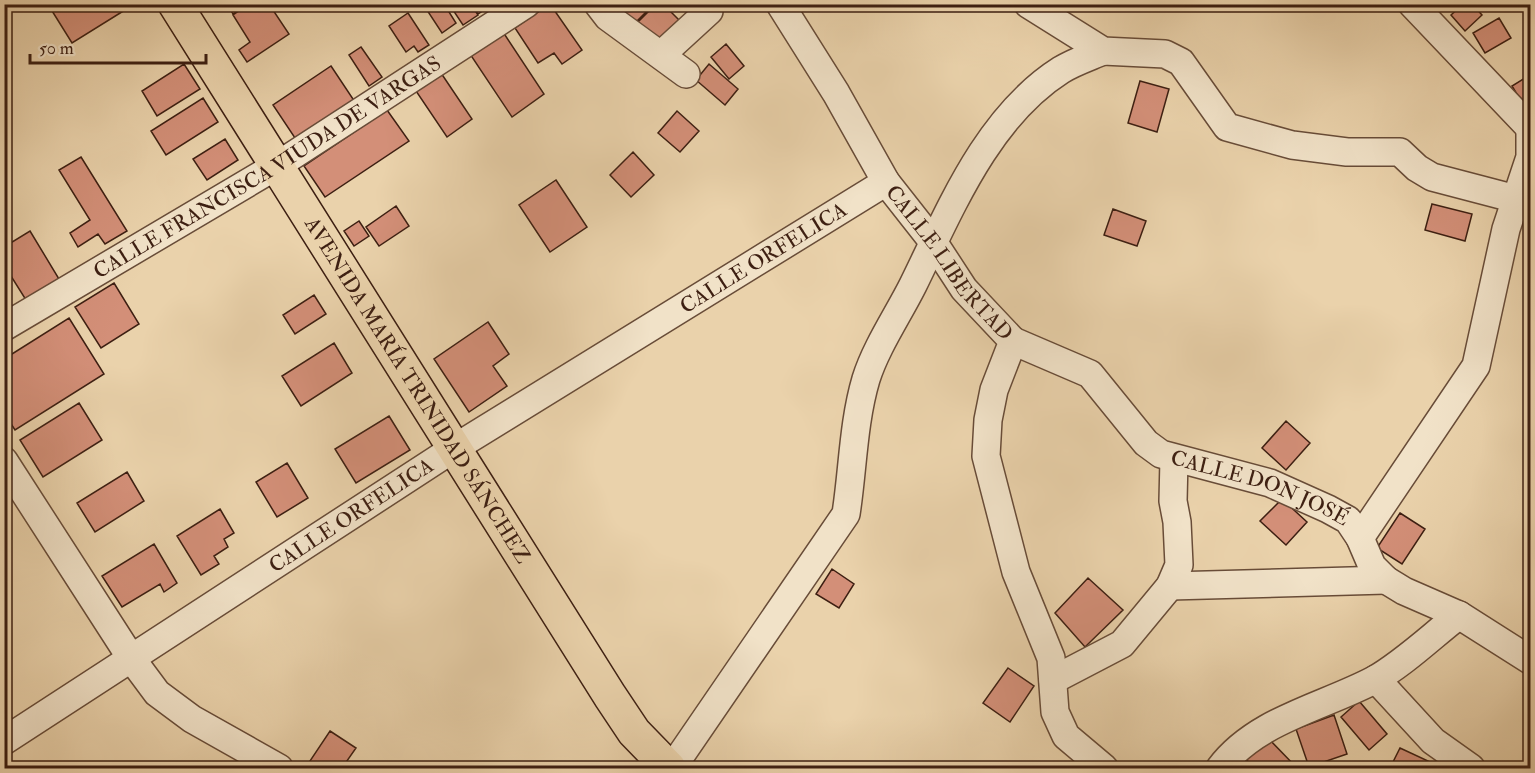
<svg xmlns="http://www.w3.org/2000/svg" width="1535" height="773" viewBox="0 0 1535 773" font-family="'IM FELL Double Pica',serif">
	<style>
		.building { fill: #d38f78; stroke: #3d1f12; stroke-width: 1.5 }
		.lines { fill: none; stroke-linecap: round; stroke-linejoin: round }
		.minor-casing { stroke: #684c38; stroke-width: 30 }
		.major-casing { stroke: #3d1f12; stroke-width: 36 }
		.minor { stroke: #f1e2c8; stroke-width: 27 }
		.major { stroke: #ead2ab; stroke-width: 33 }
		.labels { text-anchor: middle; stroke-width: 4.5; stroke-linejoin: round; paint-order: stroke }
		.street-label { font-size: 21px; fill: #3d1f12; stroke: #f1e2c8 }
	</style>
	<rect width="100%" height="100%" fill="#ead2ab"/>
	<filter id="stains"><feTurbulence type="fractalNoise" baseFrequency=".00333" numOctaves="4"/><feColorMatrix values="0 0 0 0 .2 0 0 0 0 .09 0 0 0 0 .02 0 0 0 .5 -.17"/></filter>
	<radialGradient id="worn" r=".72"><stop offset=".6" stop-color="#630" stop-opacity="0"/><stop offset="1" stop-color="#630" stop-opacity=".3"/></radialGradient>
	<path class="building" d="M51,4H132L133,5L72,43L49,6Z
		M227,4H247L233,14Z
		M249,4H269L289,34L247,62L239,50L250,42L233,15Z
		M423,4H444L456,23L442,33Z
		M449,4H471L478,15L463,25Z
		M471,4H493L478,14Z
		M550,4L582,50L562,64L554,53L538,63L515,28Z
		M626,4H647L650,8L633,25L620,11Z
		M656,4H663L679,20L657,42L638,22Z
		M1463,4H1472L1482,15L1465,31L1451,15Z
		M408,13L429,45L418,52L414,46L406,52L389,26Z
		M1499,18L1511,38L1485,53L1473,33Z
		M501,29L544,94L512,117L468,51Z
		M726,44L744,66L729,79L711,57Z
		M361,47L382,77L369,86L349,55Z
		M184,64L200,89L157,116L142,91Z
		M709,64L738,89L725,105L696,80Z
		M331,66L355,102L297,141L273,105Z
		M441,73L472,119L447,137L416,91Z
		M1530,75V102L1524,106L1512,86Z
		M1140,81L1169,89L1157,132L1128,123Z
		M203,98L218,122L166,155L151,131Z
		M387,110L409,141L325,197L304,166Z
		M677,111L699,131L680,152L658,133Z
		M225,139L238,160L207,180L193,159Z
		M633,152L654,175L631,197L610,175Z
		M81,157L127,231L105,244L98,234L78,247L70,233L90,220L59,170Z
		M556,180L587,227L550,252L519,205Z
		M1432,204L1472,214L1465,241L1425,230Z
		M396,206L409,226L379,246L366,227Z
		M1113,209L1146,221L1137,246L1104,235Z
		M359,221L369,236L354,246L344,231Z
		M30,231L59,279L26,300L4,265V247Z
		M114,283L139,324L101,348L75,307Z
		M314,295L326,314L295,334L283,315Z
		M69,318L104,374L15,430L4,413V359Z
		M488,322L509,354L493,366L507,386L469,412L434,359Z
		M334,343L352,373L301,406L282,376Z
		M79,403L102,440L43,477L20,440Z
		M389,416L410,450L356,483L335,449Z
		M1286,421L1310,443L1286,470L1262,448Z
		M287,463L308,498L277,517L256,482Z
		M127,472L144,501L95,532L77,503Z
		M1282,499L1307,522L1286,545L1260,521Z
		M220,509L234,533L224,539L228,547L214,556L219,564L201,575L177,536Z
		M1400,513L1425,529L1402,564L1377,548Z
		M154,544L177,583L164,592L160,584L122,607L102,576Z
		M832,569L854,584L839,608L816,594Z
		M1088,578L1123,610L1085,647L1055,613Z
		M1008,668L1034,686L1010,722L983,703Z
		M1359,701L1387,734L1369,750L1341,717Z
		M1334,715L1347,754L1309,767L1296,729Z
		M330,731L356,748L342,768H314L308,764Z
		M1267,737L1297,768H1254L1245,758Z
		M1400,748L1443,768H1390Z"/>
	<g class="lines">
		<g class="minor-casing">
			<g id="minor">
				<path d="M598,4L608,17L686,74"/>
				<path id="s1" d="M780,4L836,93L886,182L934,243L964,289L1013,341L994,390L988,420L986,456L1016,572L1051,658L1055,712L1066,736L1104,768"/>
				<path d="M1028,4L1103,51L1165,54L1181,62L1227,127L1292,145L1347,152H1400L1417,168L1432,177L1516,199"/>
				<path d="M1412,4L1530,128"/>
				<path d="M661,55L709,11"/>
				<path id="s2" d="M4,327L278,165L526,4"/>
				<path id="s3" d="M1013,341L1090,374L1146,443L1161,454L1270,483L1328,509L1348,520L1360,538L1372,566L1386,580L1404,591L1459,615L1530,660"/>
				<path d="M4,461L131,658L157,693L192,719L279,768"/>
				<path d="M1360,538L1476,366L1506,229L1530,157V128"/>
				<path d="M1170,586L1386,580"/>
				<path d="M1376,679L1433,741L1471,768"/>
				<path d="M1053,680L1122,644L1170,586L1179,565L1177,522L1173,501L1174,459"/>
				<path id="s4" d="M4,741L453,449L886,182"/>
				<path d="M672,768L846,514C853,469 853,423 866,379C876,347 898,315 913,285C950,210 987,117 1061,70C1074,62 1089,57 1103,51"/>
				<path d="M1220,768C1256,720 1323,707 1374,680C1403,664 1433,635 1459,615"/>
			</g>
		</g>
		<g class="major-casing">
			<g id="major">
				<path id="s5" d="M175,4L610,696L634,732L669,768"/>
			</g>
		</g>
		<use href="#minor" class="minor"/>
		<use href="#major" class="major"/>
	</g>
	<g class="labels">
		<g class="street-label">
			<text dy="7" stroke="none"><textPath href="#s2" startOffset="308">CALLE FRANCISCA VIUDA DE VARGAS</textPath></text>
			<text dy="7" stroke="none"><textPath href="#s4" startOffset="900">CALLE ORFELICA</textPath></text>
			<text dy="7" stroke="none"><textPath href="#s1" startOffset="310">CALLE LIBERTAD</textPath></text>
			<text dy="7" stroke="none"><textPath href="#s5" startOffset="456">AVENIDA MARÍA TRINIDAD SÁNCHEZ</textPath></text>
			<text dy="7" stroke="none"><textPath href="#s3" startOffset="296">CALLE DON JOSÉ</textPath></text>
			<text dy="7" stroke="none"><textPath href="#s4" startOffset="414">CALLE ORFELICA</textPath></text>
		</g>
	</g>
	<rect width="1535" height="773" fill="none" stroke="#ead2ab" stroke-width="24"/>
	<rect x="6" y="6" width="1523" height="761" fill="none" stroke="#3d1f12" stroke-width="3"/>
	<rect x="12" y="12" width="1511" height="749" fill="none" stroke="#3d1f12" stroke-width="1.5"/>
	<path d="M30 54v9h176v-9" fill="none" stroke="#3d1f12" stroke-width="3"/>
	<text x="39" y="54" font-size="18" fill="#3d1f12" stroke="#f1e2c8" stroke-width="4.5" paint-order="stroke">50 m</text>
	<rect width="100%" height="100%" filter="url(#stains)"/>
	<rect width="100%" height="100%" fill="url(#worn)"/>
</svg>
